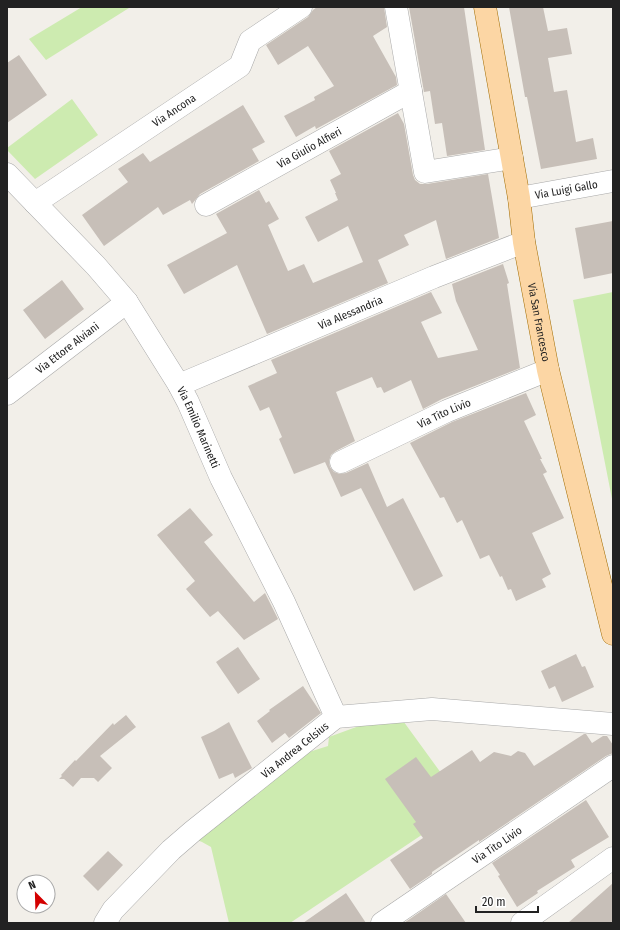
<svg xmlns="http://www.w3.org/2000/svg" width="620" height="930" viewBox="0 0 620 930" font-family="'Fira Sans Condensed',sans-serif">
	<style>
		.grass { fill: #cdebb0 }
		.building { fill: #c7bfb8 }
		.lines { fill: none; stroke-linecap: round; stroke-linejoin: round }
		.minor-casing { stroke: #a9a9a9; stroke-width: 23 }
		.primary-casing { stroke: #a06b00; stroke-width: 23 }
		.minor { stroke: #fff; stroke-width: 22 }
		.primary { stroke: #fcd6a4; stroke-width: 22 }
		.labels { text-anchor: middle; stroke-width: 3; stroke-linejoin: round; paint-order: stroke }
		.street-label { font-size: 11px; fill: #222; stroke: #fff }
	</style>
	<rect width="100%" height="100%" fill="#f2efe9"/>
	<path class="grass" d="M82,7L129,8L46,60L29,39Z
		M72,99L98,135L35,179L7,150V148Z
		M613,292V504L573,300Z
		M401,718L465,806L290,923H229L211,847L202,842L192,838L300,754L309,752L328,746L329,737L378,719Z"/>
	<path class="building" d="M317,7H384L387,27L373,36L396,77L397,85L316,129L315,126L296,137L284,116L315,100L314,97L334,86L308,46L278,65L266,45L308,17L313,10Z
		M409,7H464L485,150L447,156L442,123L435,124L430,91L424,92Z
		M509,7H543L548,31L567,28L572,54L548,58L554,92L567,90L576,142L593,138L597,159L541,169L527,97H525Z
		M19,55L47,95L7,123V63Z
		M243,105L265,142L252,149L259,161L200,194L192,204L190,200L163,215L158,207L104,246L82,215L128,182L118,169L143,153L150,162Z
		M398,113L404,124L413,175L415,180L420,184H427L488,174L499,238L446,259L436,220L404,235L409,245L378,260L388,283L267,334L237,265L184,294L167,265L227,233L216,214L259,190L266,203L269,201L279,219L268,225L288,271L304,264L313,283L363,262L348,226L318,242L305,217L338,200L335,193H336L330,180L341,174L329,151Z
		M613,221V273L584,279L575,228Z
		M503,264L509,283L507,284L520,368L442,399L423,409L411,380L384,393L381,387L377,388L372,377L336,392L355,441L336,451L331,455L329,461L330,467L334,472L340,474L346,473L368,463L387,507L403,498L443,576L414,591L361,488L341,497L325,462L294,474L279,439L282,437L269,407L260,411L248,386L277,373L271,360L431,292L442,313L421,322L438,358L478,350L456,301L452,284Z
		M62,280L84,309L45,339L23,310Z
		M526,393L536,415L524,421L542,459H540L547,472L543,474L564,518L532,533L551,574L542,579L546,587L516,601L511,589L508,590L502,576L500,577L489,555L480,559L462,520L457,523L444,497L440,498L410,443L452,422Z
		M190,508L213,535L204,542L254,602L265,593L278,619L244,640L218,611L210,617L186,589L195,581L157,535Z
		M238,647L260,679L238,694L216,662Z
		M576,654L582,667L585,666L594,687L562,702L555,686L549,689L541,671Z
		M303,686L321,713L289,738L285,733L272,743L257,721L270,711L269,710Z
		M126,715L136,727L100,756L112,768L98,782L94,778H81L73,787L64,779H59L62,776L61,775L75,760L76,761L113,723L114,725Z
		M229,722L252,768L235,778L233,773L219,779L201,737L214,731Z
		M584,734H586L592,743L603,736H607L613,745V753L606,756L479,842V840L432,872V874L410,889L390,860L423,838L413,824L416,822L385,779L416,757L431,777L472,750L480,762L494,752L511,756L518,751L525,753L534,766Z
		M586,800L609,837L571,860L575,867L537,891L538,893L517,907L498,876L500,875L492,863Z
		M108,851L123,865L98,891L83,876Z
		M613,883V923H568Z
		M346,893L366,923H303Z
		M446,894L466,923H404Z"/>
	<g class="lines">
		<g class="minor-casing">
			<g id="minor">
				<path d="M396,7L425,172L512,158"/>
				<path id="s1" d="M7,174L96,266L127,302L179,385L188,402L221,478L284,602L336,717"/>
				<path id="s2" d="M519,198L613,181"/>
				<path id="s3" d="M35,203L240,66L250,41L301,7"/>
				<path id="s4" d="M206,205L411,91"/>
				<path id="s5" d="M179,385L434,277L524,242"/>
				<path id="s6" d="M7,394L127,302"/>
				<path id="s7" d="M341,462L447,411L548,370"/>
				<path id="s8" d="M105,923L113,910L171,850L193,831L336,717L432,709L613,724"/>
				<path id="s9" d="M382,923L613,766"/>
				<path d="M522,923L613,858"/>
			</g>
		</g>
		<g class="primary-casing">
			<g id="primary">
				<path id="s10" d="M485,7L519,198L524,242L548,370L613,634"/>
			</g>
		</g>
		<use href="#minor" class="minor"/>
		<use href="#primary" class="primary"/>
	</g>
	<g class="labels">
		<g class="street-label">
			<text dy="4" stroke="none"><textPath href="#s3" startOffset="167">Via Ancona</textPath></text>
			<text dy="4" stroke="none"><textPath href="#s4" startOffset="118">Via Giulio Alfieri</textPath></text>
			<text dy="4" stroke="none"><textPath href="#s2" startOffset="48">Via Luigi Gallo</textPath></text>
			<text dy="4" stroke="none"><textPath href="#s5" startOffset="186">Via Alessandria</textPath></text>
			<text dy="4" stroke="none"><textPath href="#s10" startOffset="320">Via San Francesco</textPath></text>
			<text dy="4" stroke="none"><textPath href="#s6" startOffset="76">Via Ettore Alviani</textPath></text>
			<text dy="4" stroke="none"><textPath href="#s7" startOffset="114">Via Tito Livio</textPath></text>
			<text dy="4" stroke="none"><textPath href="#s1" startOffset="320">Via Emilio Marinetti</textPath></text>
			<text dy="4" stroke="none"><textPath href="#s8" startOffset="258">Via Andrea Celsius</textPath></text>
			<text dy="4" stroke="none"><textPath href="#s9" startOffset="139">Via Tito Livio</textPath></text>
		</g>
	</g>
	<rect width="620" height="930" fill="none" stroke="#222222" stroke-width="16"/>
	<g transform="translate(36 894) rotate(337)"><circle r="19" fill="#ffffff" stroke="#a7a7a7"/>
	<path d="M0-3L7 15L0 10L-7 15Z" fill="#d40000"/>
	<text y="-6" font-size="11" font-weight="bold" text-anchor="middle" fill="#222222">N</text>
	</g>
	<path d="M476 906v6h62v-6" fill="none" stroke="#222222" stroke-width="2"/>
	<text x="482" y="906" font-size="12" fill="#222222" stroke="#ffffff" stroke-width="3" paint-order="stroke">20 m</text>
</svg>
